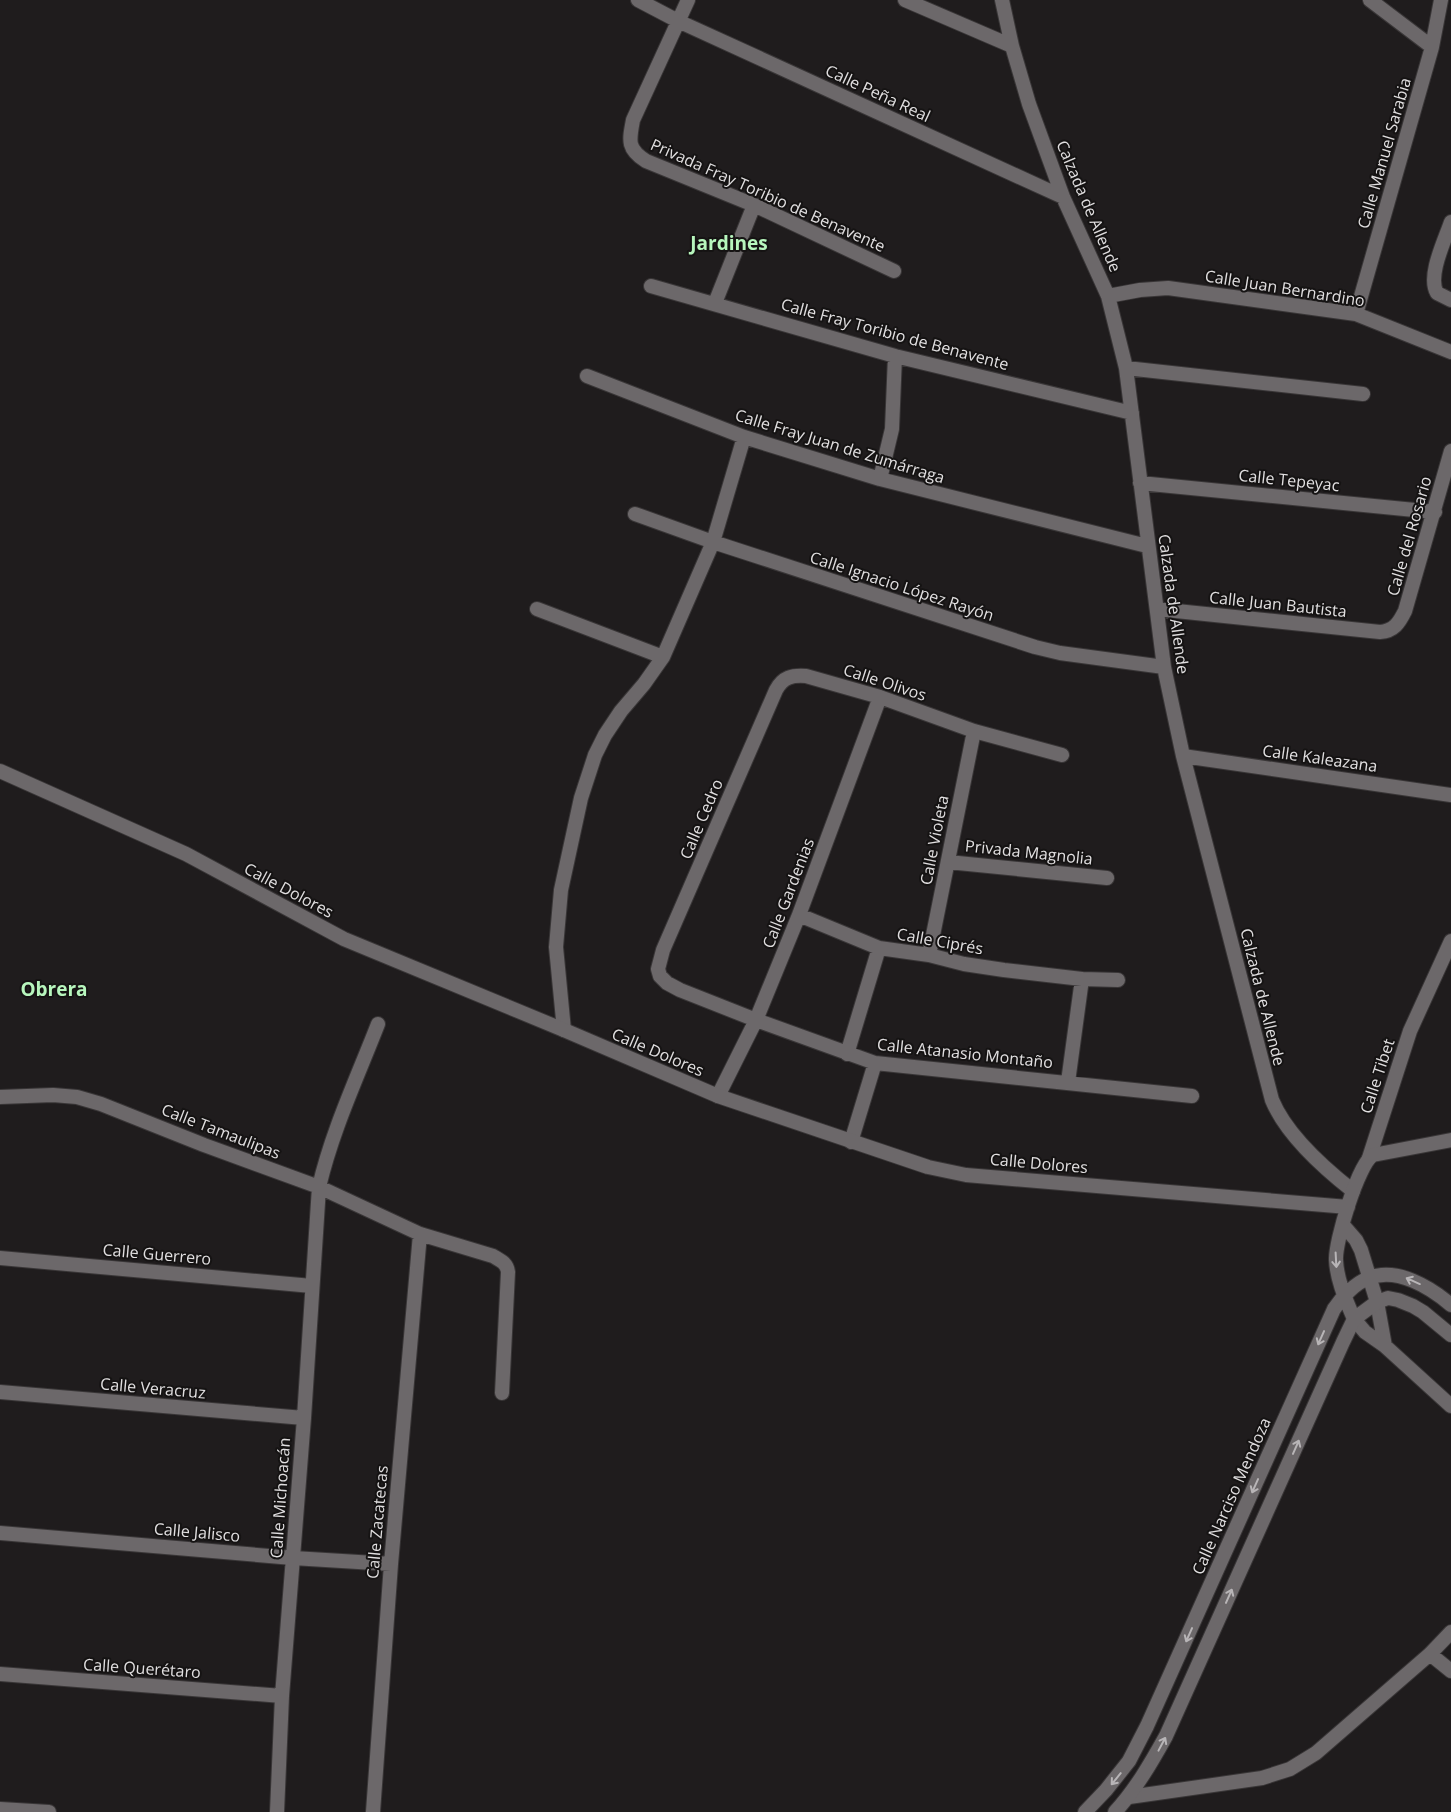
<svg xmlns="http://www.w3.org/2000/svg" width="1451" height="1812" viewBox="0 0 1451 1812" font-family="'Open Sans',sans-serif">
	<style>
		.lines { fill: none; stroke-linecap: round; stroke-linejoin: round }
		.minor-casing { stroke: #393637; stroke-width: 16 }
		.tertiary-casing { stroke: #393637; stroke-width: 16 }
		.minor { stroke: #6c686a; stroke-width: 14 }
		.tertiary { stroke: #6c686a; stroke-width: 14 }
		.oneway { stroke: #b8b5b7 }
		.labels { text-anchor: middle; stroke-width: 4; stroke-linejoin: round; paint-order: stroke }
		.street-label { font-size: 16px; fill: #e1dfe0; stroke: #151313 }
		.quarter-label { font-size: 19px; font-weight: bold; fill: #b7f6bd; stroke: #151313 }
	</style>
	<rect width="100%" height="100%" fill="#1f1c1d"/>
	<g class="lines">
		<g class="minor-casing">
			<path id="minor" d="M638,0L678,21L1063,197
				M688,0L633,120C629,141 627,149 646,161L754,205L894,271
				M905,0L1012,46
				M1002,0L1012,46L1029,104L1063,197L1108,296L1126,368L1164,667L1183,756L1272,1100C1286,1134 1325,1169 1353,1191
				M1370,0L1432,47
				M1451,222C1445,240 1427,276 1437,293L1451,300
				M651,286L895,356L1132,413
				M1108,296L1140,290L1168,288L1356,314L1451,352
				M715,303L754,205
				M1356,314L1432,47L1441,0
				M1126,368L1363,394
				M587,376L744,437L880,479L1147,546
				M880,479L892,429L895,356
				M1140,483L1435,512
				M635,514L713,542L1035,647L1060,653L1164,667
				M537,609L663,657
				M1157,609L1380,632C1394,631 1399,623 1405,611L1451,451
				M1062,755L974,731L880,697L806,676C792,675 783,677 776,690L663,950L658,969L660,976L667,983L680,990L756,1020L875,1063L1192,1096
				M1183,756L1451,795
				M948,862L1107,878
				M799,915L879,948L929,955L964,964L1004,970L1082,979L1118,980
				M929,955L974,731
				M564,1030L556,947L561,890L581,798L595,755L605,735L621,711L644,684L663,657L713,542L744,437
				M847,1054L879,948
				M1068,1082L1082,979
				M718,1096L756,1020L799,915L880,697
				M0,1097L53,1095L77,1097L101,1104L204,1145L319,1187L420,1234L493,1256C500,1260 507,1263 508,1272L502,1393
				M851,1142L875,1063
				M1369,1158L1410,1031L1451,941
				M0,1258L312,1286
				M1377,1302L1385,1346
				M1354,1319L1365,1332L1385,1346L1451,1406
				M0,1392L304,1418
				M0,1533L293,1558L391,1564
				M1430,1654L1451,1671
				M0,1674L282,1696
				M1129,1797L1262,1778L1290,1769L1316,1753L1430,1654L1451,1632
				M0,1809L49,1812
				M277,1812L282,1696L304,1418L319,1187C332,1131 357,1078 378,1024
				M373,1812L391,1564L420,1234"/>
		</g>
		<g class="tertiary-casing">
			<path id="tertiary" d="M0,771L186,854L344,939L564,1030L718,1096L928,1167L966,1175L1348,1207
				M1343,1225L1356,1240L1361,1250L1377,1302
				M1354,1319C1346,1300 1337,1281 1336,1260C1335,1242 1358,1164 1373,1155L1451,1140
				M1085,1812L1106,1790L1129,1761L1147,1726L1334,1309C1342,1297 1355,1283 1369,1278C1397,1267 1430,1287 1451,1305
				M1115,1812C1136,1789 1151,1763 1166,1736L1343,1342L1354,1319L1377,1302L1388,1298L1398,1300L1413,1306L1423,1312L1451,1335"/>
		</g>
		<use href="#minor" class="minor"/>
		<use href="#tertiary" class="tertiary"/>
	</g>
	<defs><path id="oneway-shaft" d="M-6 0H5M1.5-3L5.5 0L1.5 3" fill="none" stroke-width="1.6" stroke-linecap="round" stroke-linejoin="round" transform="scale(1.25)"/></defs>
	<g class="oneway">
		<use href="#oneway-shaft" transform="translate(1336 1260) rotate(87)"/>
		<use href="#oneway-shaft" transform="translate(1413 1281) rotate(-156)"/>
		<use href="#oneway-shaft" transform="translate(1321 1338) rotate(114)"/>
		<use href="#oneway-shaft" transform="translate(1296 1447) rotate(-66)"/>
		<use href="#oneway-shaft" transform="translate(1255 1486) rotate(114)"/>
		<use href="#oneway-shaft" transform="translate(1229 1596) rotate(-66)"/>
		<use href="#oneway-shaft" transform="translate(1189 1635) rotate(114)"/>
		<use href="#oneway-shaft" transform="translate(1162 1744) rotate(-62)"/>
		<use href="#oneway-shaft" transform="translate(1116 1779) rotate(129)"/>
	</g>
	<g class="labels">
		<g class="street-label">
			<text transform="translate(878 93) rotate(25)" y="6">Calle Peña Real</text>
			<text transform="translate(1384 153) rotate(-74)" y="6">Calle Manuel Sarabia</text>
			<text transform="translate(768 195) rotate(24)" y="6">Privada Fray Toribio de Benavente</text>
			<text transform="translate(1089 206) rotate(67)" y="6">Calzada de Allende</text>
			<text transform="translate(1285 288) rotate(9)" y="6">Calle Juan Bernardino</text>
			<text transform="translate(895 334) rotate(15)" y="6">Calle Fray Toribio de Benavente</text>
			<text transform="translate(840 446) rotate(17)" y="6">Calle Fray Juan de Zumárraga</text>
			<text transform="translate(1289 480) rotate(6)" y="6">Calle Tepeyac</text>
			<text transform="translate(1409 536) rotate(-74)" y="6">Calle del Rosario</text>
			<text transform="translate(902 586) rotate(18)" y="6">Calle Ignacio López Rayón</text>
			<text transform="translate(1174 604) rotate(82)" y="6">Calzada de Allende</text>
			<text transform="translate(1278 604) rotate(6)" y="6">Calle Juan Bautista</text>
			<text transform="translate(885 682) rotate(18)" y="6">Calle Olivos</text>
			<text transform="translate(1320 758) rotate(8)" y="6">Calle Kaleazana</text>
			<text transform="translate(701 819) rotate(-67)" y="6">Calle Cedro</text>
			<text transform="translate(934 840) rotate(-79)" y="6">Calle Violeta</text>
			<text transform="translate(1029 852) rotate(6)" y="6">Privada Magnolia</text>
			<text transform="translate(289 890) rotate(28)" y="6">Calle Dolores</text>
			<text transform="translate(788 893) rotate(-69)" y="6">Calle Gardenias</text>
			<text transform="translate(940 941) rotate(10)" y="6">Calle Ciprés</text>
			<text transform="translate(1263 997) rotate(76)" y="6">Calzada de Allende</text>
			<text transform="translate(658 1052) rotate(23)" y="6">Calle Dolores</text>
			<text transform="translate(965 1053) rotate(6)" y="6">Calle Atanasio Montaño</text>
			<text transform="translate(1377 1076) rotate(-72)" y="6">Calle Tibet</text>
			<text transform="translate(221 1131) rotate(21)" y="6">Calle Tamaulipas</text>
			<text transform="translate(1039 1163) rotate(5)" y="6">Calle Dolores</text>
			<text transform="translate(157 1254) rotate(5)" y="6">Calle Guerrero</text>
			<text transform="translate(153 1388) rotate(5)" y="6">Calle Veracruz</text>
			<text transform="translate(1231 1496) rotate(-66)" y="6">Calle Narciso Mendoza</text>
			<text transform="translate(280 1498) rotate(-86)" y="6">Calle Michoacán</text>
			<text transform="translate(377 1522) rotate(-85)" y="6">Calle Zacatecas</text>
			<text transform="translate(197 1532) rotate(5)" y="6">Calle Jalisco</text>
			<text transform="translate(142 1668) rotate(4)" y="6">Calle Querétaro</text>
		</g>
		<g class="quarter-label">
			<text x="729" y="250">Jardines</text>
			<text x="54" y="996">Obrera</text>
		</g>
	</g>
</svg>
